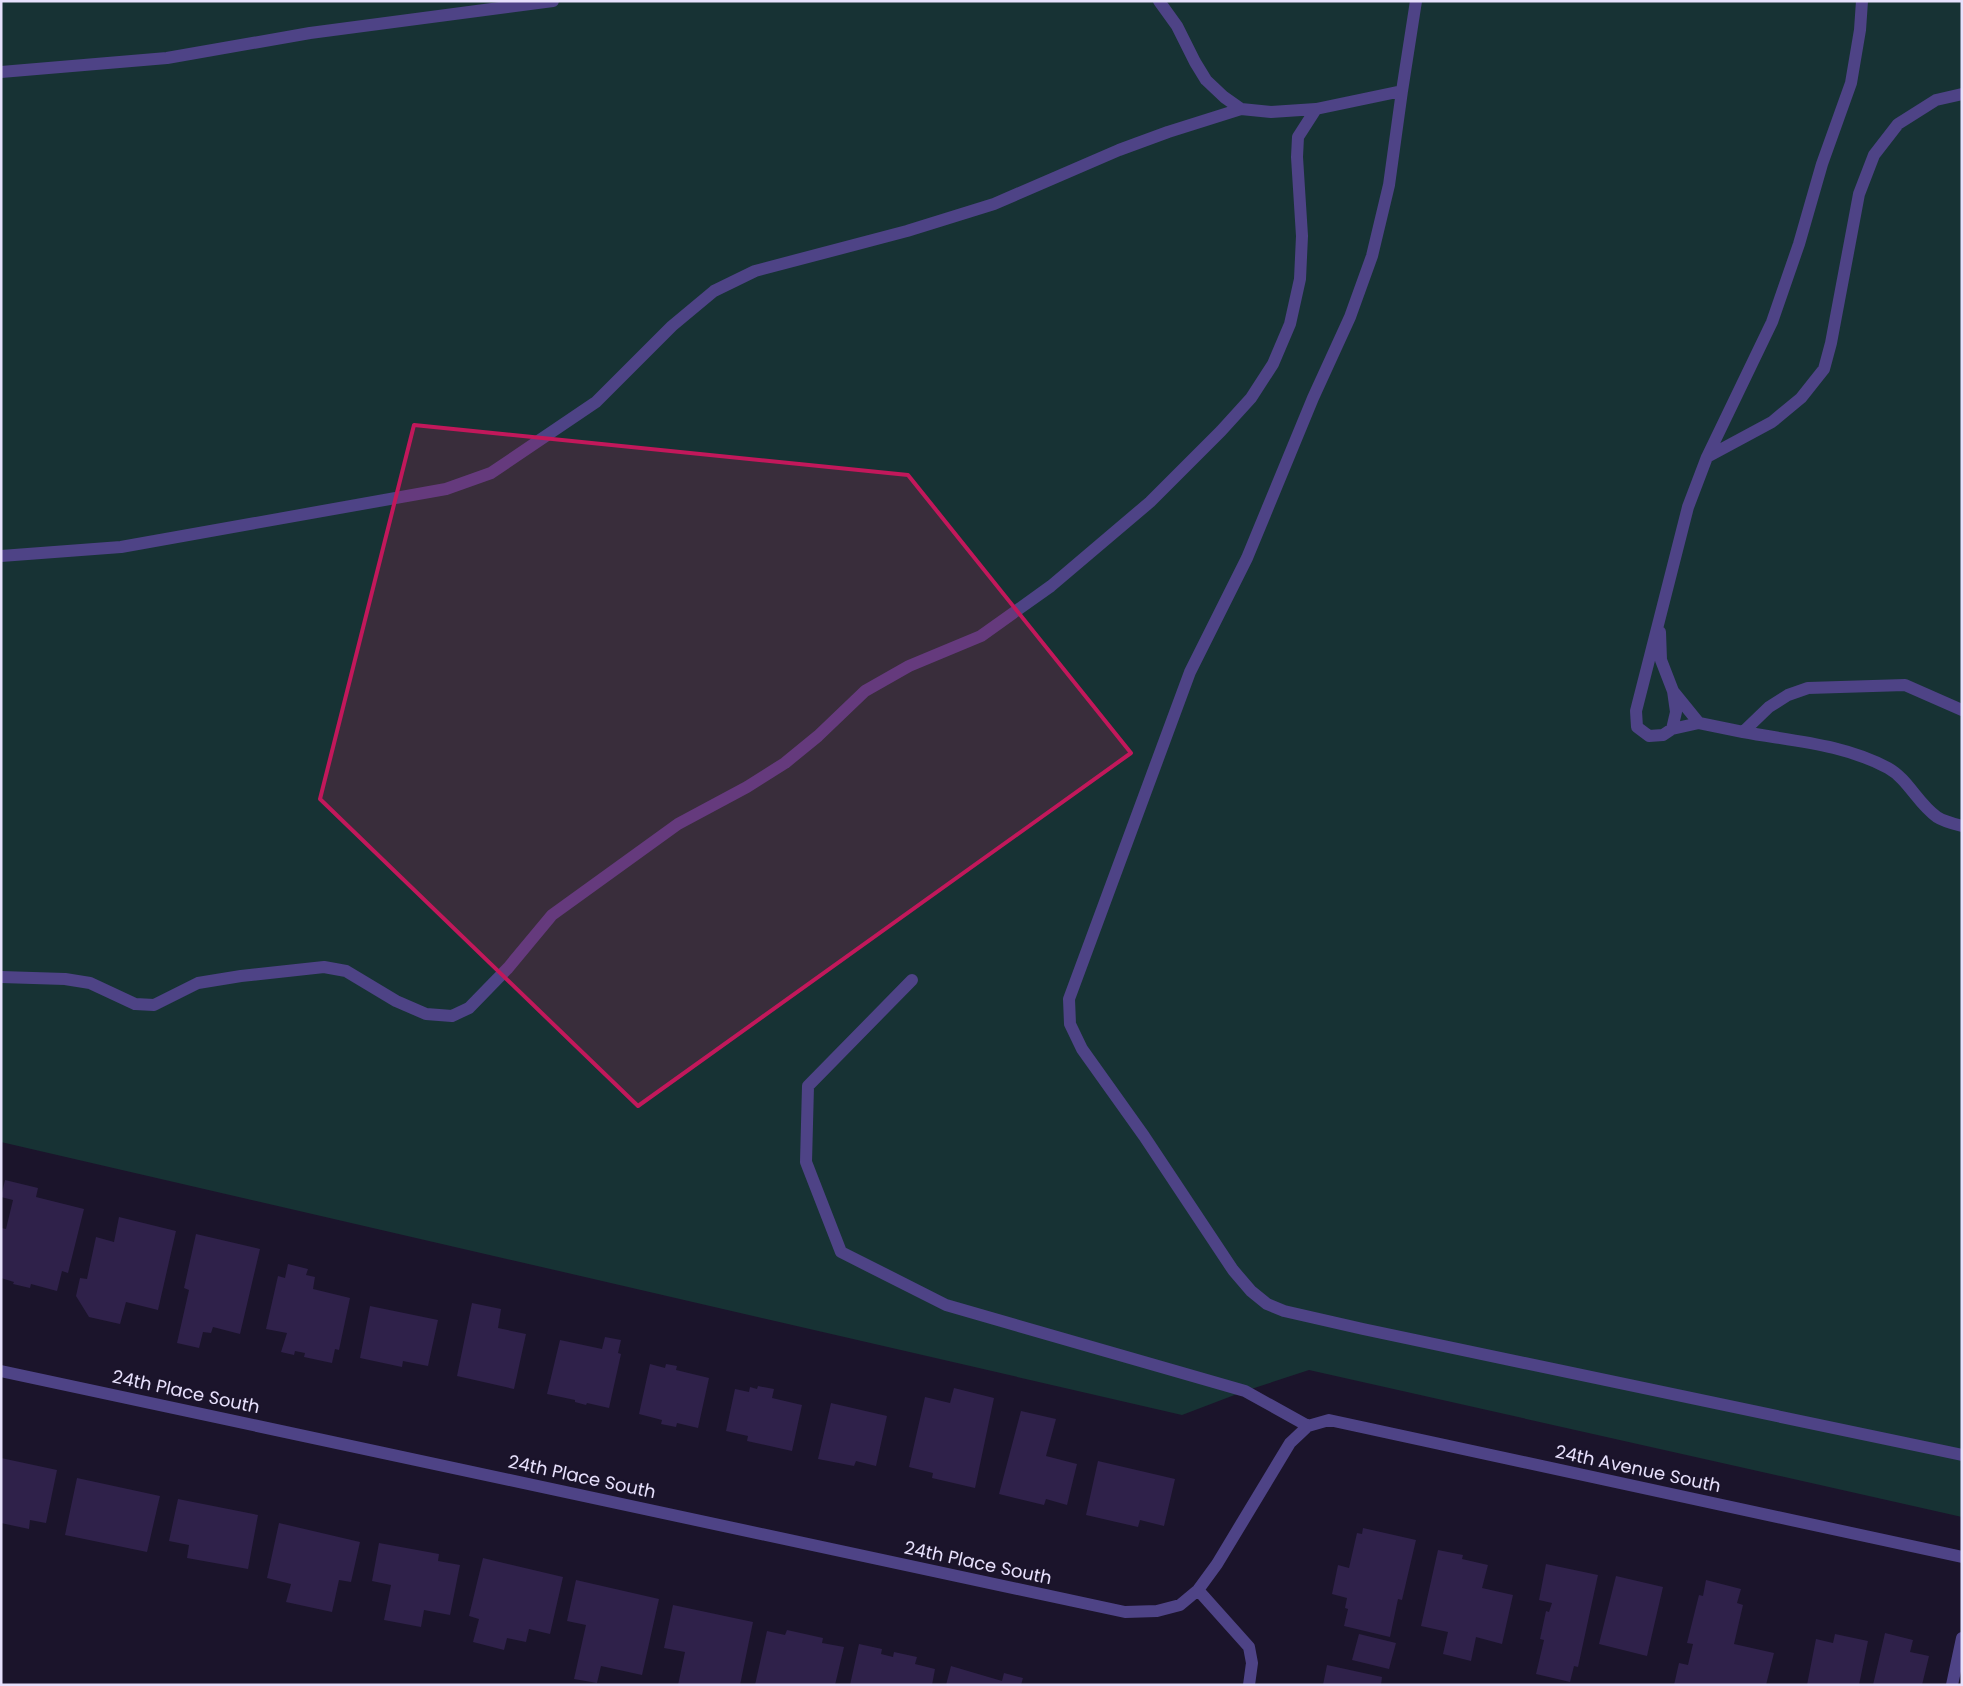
<svg xmlns="http://www.w3.org/2000/svg" width="1963" height="1686" viewBox="0 0 1963 1686" font-family="Poppins,sans-serif">
	<style>
		.green { fill: #173234 }
		.building { fill: #2f214a }
		.lines { fill: none; stroke-linecap: round; stroke-linejoin: round }
		.minor { stroke: #4e4386; stroke-width: 12 }
		.marked { fill: #c2185b; fill-opacity: 0.2; stroke: #c2185b; stroke-width: 4; stroke-linejoin: round }
		.labels { text-anchor: middle; stroke-width: 4; stroke-linejoin: round; paint-order: stroke }
		.street-label { font-size: 18px; fill: #e7e0fc; stroke: #1b142b }
	</style>
	<rect width="100%" height="100%" fill="#1b142b"/>
	<path class="green" d="M1,1H1962V1517L1309,1370L1245,1391L1182,1415L1,1142Z"/>
	<path class="building" d="M5,1180L38,1188L36,1197L84,1209L68,1273L62,1271L57,1291L31,1284L30,1288L13,1284L14,1282L1,1278V1228L6,1229L13,1200L1,1197Z
		M119,1217L176,1231L158,1310L126,1302L120,1324L89,1317L76,1296L80,1278L87,1279L96,1237L114,1242Z
		M196,1234L260,1249L240,1334L213,1327L211,1333L203,1332L199,1348L177,1343L189,1290L184,1288Z
		M288,1264L308,1269L306,1275L315,1277L313,1289L350,1298L339,1350L335,1349L332,1363L304,1357L305,1353L295,1351L294,1355L281,1352L287,1333L266,1329L278,1276L285,1278Z
		M472,1303L501,1309L498,1328L526,1334L514,1389L457,1376Z
		M370,1306L438,1320L428,1366L403,1361L402,1367L360,1358Z
		M605,1337L621,1340L618,1353L621,1354L609,1408L587,1403L586,1405L575,1402V1400L547,1394L560,1340L602,1349Z
		M650,1364L665,1368L666,1364L677,1366L676,1370L709,1378L698,1428L677,1423L676,1427L661,1424L662,1420L639,1414Z
		M758,1386L774,1389L772,1398L802,1405L792,1451L747,1441L748,1436L726,1431L735,1389L749,1392L750,1387L757,1389Z
		M954,1388L994,1398L975,1488L932,1478L933,1473L909,1467L925,1397L950,1403Z
		M831,1403L887,1416L876,1466L856,1461L854,1466L818,1459Z
		M1021,1411L1056,1419L1046,1456L1077,1464L1067,1505L1046,1499L1044,1505L999,1494Z
		M1,1458L57,1470L46,1523L30,1520L29,1529L1,1523Z
		M1098,1461L1175,1479L1164,1526L1140,1520L1138,1527L1086,1515Z
		M77,1478L160,1496L147,1552L65,1535Z
		M178,1499L258,1515L248,1569L187,1558L189,1545L169,1541Z
		M279,1523L360,1542L351,1582L339,1580L332,1612L286,1602L291,1584L267,1578Z
		M1363,1528L1416,1540L1402,1600L1398,1599L1390,1637L1344,1626L1348,1609L1345,1608L1347,1598L1332,1594L1338,1565L1349,1568L1357,1533L1362,1534Z
		M379,1543L439,1554L438,1561L460,1565L450,1615L424,1610L421,1627L384,1620L391,1585L372,1581Z
		M1438,1550L1463,1555L1462,1559L1488,1565L1482,1588L1513,1595L1502,1644L1476,1637L1471,1661L1443,1654L1448,1632L1421,1626Z
		M483,1558L563,1577L550,1634L529,1629L526,1642L507,1638L504,1650L473,1642L479,1619L469,1616Z
		M1546,1564L1598,1575L1578,1667L1574,1666L1570,1682L1536,1674L1544,1640L1540,1639L1546,1611L1549,1612L1552,1603L1539,1600Z
		M1616,1576L1663,1587L1647,1656L1599,1644Z
		M576,1580L659,1599L642,1675L601,1666L597,1683L574,1679L586,1625L567,1621Z
		M1706,1580L1741,1589L1737,1603L1743,1605L1734,1644L1774,1653L1766,1685H1674L1679,1663L1688,1665L1693,1644L1687,1643L1699,1595L1703,1596Z
		M673,1605L753,1622L740,1685H678L685,1652L664,1648Z
		M787,1630L823,1638L822,1643L844,1647L835,1685H755L767,1631L785,1635Z
		M1885,1633L1913,1640L1910,1652L1929,1656L1922,1685H1873Z
		M1359,1634L1396,1643L1389,1669L1352,1660Z
		M1835,1634L1868,1641L1859,1685H1807L1816,1639L1833,1643Z
		M859,1644L882,1649L881,1654L893,1657L894,1652L917,1657L915,1664L935,1669L932,1685H850Z
		M1327,1665L1382,1677L1381,1685H1323Z
		M951,1666L1002,1681L1004,1673L1023,1678L1021,1685H946Z"/>
	<g class="lines">
		<path class="minor" d="M1159,1L1177,26L1195,62L1206,80L1224,97L1241,109L1271,112L1316,109L1402,91L1416,1
			M1,72L167,58L310,33L553,1
			M1402,91L1389,185L1372,256L1350,317L1313,398L1247,558L1190,672L1069,999L1070,1024L1082,1049L1144,1136L1233,1270L1251,1291L1267,1304L1284,1311L1363,1329L1962,1455
			M1962,94L1936,100L1898,124L1874,155L1859,194L1831,343L1824,369L1801,398L1772,422L1707,457L1688,507L1636,711L1637,727L1649,736L1663,735L1672,729L1699,723L1743,732L1769,707L1788,695L1808,688L1905,685L1962,710
			M1707,457L1772,322L1799,244L1822,164L1851,83L1860,30L1862,1
			M1,556L121,547L446,489L491,473L596,402L672,326L714,291L755,271L907,231L994,204L1119,150L1168,132L1241,109
			M1660,632L1661,660L1673,691L1699,723
			M1672,729L1676,712L1673,691
			M1743,732C1792,741 1844,744 1888,768C1908,779 1918,804 1937,817C1943,821 1954,824 1962,826
			M1,977L65,979L90,983L135,1004L154,1005L198,983L241,976L324,967L346,971L396,1001L426,1014L452,1016L469,1008L508,968L552,915L678,824L747,787L785,763L818,736L865,691L909,666L981,636L1051,586L1150,502L1221,431L1251,398L1273,364L1290,324L1300,279L1302,236L1297,157L1298,137L1316,109
			M912,980L808,1086L806,1162L841,1252L946,1305L1245,1391L1308,1426
			M1,1371L1125,1612L1157,1611L1180,1605L1198,1590L1217,1564L1290,1443L1308,1426L1329,1420L1962,1557
			M1198,1590L1249,1647L1252,1663L1249,1685
			M1952,1685L1962,1638"/>
	</g>
	<path class="marked" d="M414,425L908,475L1131,753L638,1106L320,799Z"/>
	<g class="labels">
		<g class="street-label">
			<text transform="translate(186 1392) rotate(12)" y="6">24th Place South</text>
			<text transform="translate(1638 1469) rotate(12)" y="6">24th Avenue South</text>
			<text transform="translate(582 1477) rotate(12)" y="6">24th Place South</text>
			<text transform="translate(978 1563) rotate(12)" y="6">24th Place South</text>
		</g>
	</g>
	<rect width="1963" height="1686" fill="none" stroke="#e7e0fc" stroke-width="5"/>
</svg>
